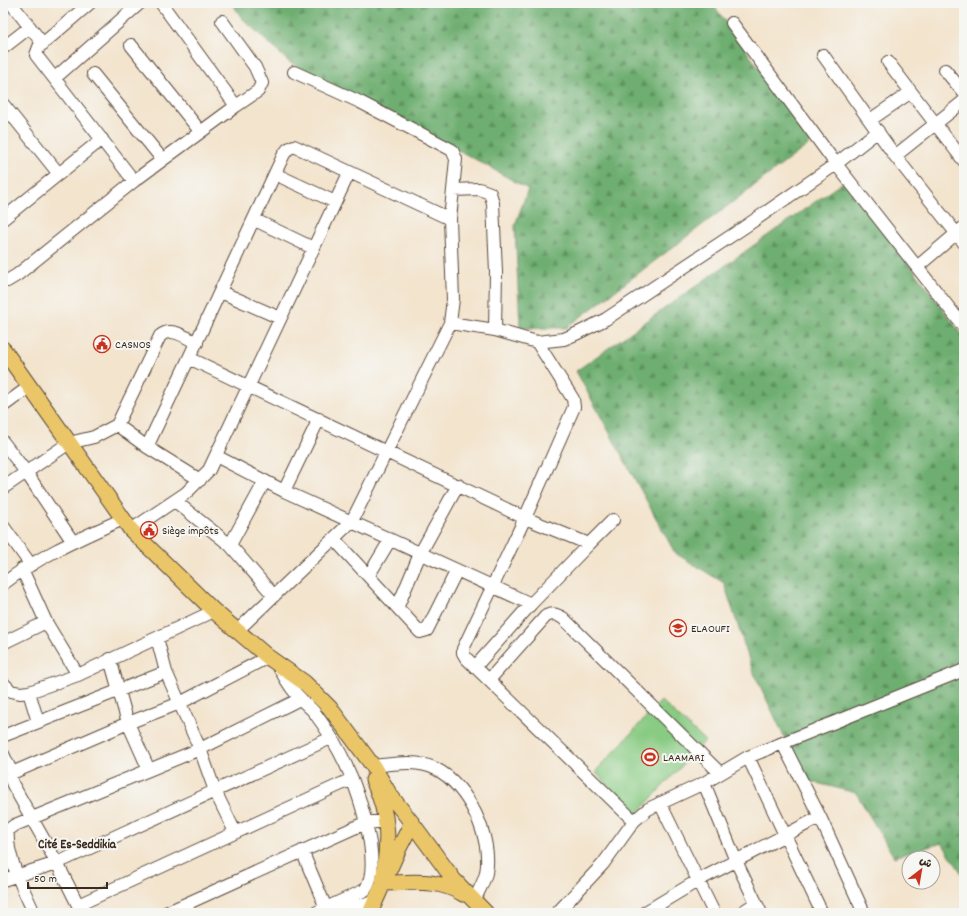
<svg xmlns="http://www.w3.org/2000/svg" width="967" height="916" viewBox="0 0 967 916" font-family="Dekko,'Playpen Sans Arabic',sans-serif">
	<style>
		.forest { fill: url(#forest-firs); stroke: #546c48 }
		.pitch { fill: #88cb83; stroke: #627a50 }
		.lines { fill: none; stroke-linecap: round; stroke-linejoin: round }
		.minor-casing { stroke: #574638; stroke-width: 14 }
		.major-casing { stroke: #574638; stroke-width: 17 }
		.minor { stroke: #fff; stroke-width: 12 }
		.major { stroke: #ebc669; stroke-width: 15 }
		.labels { text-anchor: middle; stroke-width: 4; stroke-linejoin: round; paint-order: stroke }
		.poi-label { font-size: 12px; fill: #3b2a1e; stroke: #f6f6f2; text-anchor: start }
		.neighbourhood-label { font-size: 13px; font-weight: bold; fill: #3b2a1e; stroke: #f6f6f2 }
	</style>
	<defs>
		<pattern id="forest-firs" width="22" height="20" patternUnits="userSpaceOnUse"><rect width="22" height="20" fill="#6eaf71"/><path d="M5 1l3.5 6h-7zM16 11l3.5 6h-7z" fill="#5c8f5c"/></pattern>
	</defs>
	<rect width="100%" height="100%" fill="#f6f6f2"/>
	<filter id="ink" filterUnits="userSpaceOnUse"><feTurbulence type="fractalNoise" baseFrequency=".025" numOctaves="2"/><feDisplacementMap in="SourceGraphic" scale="8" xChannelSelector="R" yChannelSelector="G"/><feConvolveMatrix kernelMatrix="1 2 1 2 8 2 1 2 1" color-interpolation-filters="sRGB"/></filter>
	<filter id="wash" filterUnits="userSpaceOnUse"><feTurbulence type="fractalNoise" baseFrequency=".012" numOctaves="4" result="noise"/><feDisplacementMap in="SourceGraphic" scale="16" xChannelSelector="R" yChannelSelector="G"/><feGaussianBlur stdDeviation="0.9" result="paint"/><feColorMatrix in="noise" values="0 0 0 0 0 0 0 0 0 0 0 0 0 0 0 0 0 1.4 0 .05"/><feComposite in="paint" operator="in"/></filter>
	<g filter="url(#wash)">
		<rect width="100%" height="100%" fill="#f3e4ce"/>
		<path class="forest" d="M232,3H712L812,142L566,328H520L515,225L528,189L473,158L289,62L241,17Z
			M846,180L964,337V877L942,843L894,857L856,793L805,780L752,669L724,583L675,553L576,371Z"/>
		<path class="pitch" d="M661,701L705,741L636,815L595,772Z"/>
	</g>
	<g filter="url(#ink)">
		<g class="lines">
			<g class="minor-casing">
				<path id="minor" d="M11,3L43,44
					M90,3L39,47L36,55L134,181
					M222,21L255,67L262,83L258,91L236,106
					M732,23L836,164L964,327
					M131,45L200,131
					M3,48L30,27
					M823,55L895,156L964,243
					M888,62L964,161
					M945,70L964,93
					M294,72L360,102L452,150L456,159L453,190
					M93,74L162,159
					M55,78L140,3
					M3,104L59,174
					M870,120L911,92
					M895,156L964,101
					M275,174L335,202
					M3,219L102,139
					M450,219L453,190L479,189L490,193L493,203L496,272L495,330
					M255,220L313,248
					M917,267L964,227
					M3,281H7L17,275L134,181L236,106L161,3
					M221,292L280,318
					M537,342L573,399L574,407L525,518L463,649V653L466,658L634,821
					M197,343C185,337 171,326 160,336L117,425L147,447L200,480
					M3,406L29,387
					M3,442L26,472L73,542
					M147,447L189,358
					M216,456L284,491L531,604L589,544L525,518L189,358L284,154L288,149L294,146L450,219L453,299L450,323
					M3,488L69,443L94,437L117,425
					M284,491L319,419
					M175,501L230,545L265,481
					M3,526L31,565
					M131,530L186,493L209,470L349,173
					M334,539L420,632L427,630L457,570
					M589,544L613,520
					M230,545L274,596
					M22,569L46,622L78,675
					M369,575L390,540
					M3,584C39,556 81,538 123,519
					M398,606L420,554L458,485
					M237,631L352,521L450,323L495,330L537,342L564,339L578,333L606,319L746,226L836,164L878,131
					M3,643L46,622
					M110,659L128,723L149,770
					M277,664C284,676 290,689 301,699C305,704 310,707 314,712C343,750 362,796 370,843C372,857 374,878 365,890L315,913
					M475,667L531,604
					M166,672L200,749L215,791L235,832
					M489,680L546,616C553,613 556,614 563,618L720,773
					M3,683L11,691L20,693L29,692L78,675L214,611
					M29,692L38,722
					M3,736L166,672L157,638
					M783,744L820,817
					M3,754L12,773
					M748,757L822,913
					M373,766C393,764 417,759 436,769C468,785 493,838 486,873C484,882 478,892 474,901
					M704,783L736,861L761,913
					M660,803L714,913
					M302,851L326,908L323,913
					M3,880L57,863L331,738
					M78,905L352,779
					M330,908C345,912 361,905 376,900
					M34,913C24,890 5,855 8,830L15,825L200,749L300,699
					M82,913L57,863L13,785L10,778L12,773L128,723L180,703L268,657
					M166,913L367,822H386
					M557,913L603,864L634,821L648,809L704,783L748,757L964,670
					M644,913L697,881L820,817L864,913
					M741,913L756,903"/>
			</g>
			<g class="major-casing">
				<path id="major" d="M3,349L131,530L214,611L268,657L305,683L330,708L373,766L390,795L412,823L454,880L486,913
					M373,780C391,818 388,843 383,883
					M383,883C411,883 438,878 463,894
					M370,913L399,848L412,823"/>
			</g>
			<use href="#minor" class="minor"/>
			<use href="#major" class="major"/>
		</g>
	</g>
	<defs>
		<g id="civic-ring" transform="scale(0.9)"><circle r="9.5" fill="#f6f6f2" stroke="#c8321e" stroke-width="1.5"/><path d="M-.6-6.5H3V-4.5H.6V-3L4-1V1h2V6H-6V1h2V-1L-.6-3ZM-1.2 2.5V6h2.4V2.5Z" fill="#c8321e"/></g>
		<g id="school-ring" transform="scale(0.9)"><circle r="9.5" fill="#f6f6f2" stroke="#c8321e" stroke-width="1.5"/><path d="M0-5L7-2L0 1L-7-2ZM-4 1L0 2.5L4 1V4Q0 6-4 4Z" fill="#c8321e"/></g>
		<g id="stadium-ring" transform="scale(0.9)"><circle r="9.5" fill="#f6f6f2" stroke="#c8321e" stroke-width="1.5"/><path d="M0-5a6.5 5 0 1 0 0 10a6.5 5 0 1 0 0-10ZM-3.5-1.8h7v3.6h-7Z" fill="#c8321e"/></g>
	</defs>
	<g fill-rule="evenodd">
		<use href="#civic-ring" x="102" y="344"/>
		<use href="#civic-ring" x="149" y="530"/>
		<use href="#school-ring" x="678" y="628"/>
		<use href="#stadium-ring" x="650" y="757"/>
	</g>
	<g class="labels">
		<g class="poi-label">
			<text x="115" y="348">CASNOS</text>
			<text x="162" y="534">Siège impôts</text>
			<text x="691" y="632">ELAOUFI</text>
			<text x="663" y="761">LAAMARI</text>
		</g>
		<g class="neighbourhood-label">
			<text x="77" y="848">Cité Es-Seddikia</text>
		</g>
	</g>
	<rect width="967" height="916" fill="none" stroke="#f6f6f2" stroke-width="16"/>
	<g transform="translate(921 870) rotate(31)"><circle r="19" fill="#f6f6f2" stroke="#aba49d"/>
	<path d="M0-3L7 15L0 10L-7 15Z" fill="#c8321e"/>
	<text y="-6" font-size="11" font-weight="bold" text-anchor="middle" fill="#3b2a1e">ش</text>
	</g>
	<path d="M28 882v6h79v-6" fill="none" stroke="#3b2a1e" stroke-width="2"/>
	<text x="34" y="882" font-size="12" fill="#3b2a1e" stroke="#f6f6f2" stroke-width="3" paint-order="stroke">50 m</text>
</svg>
